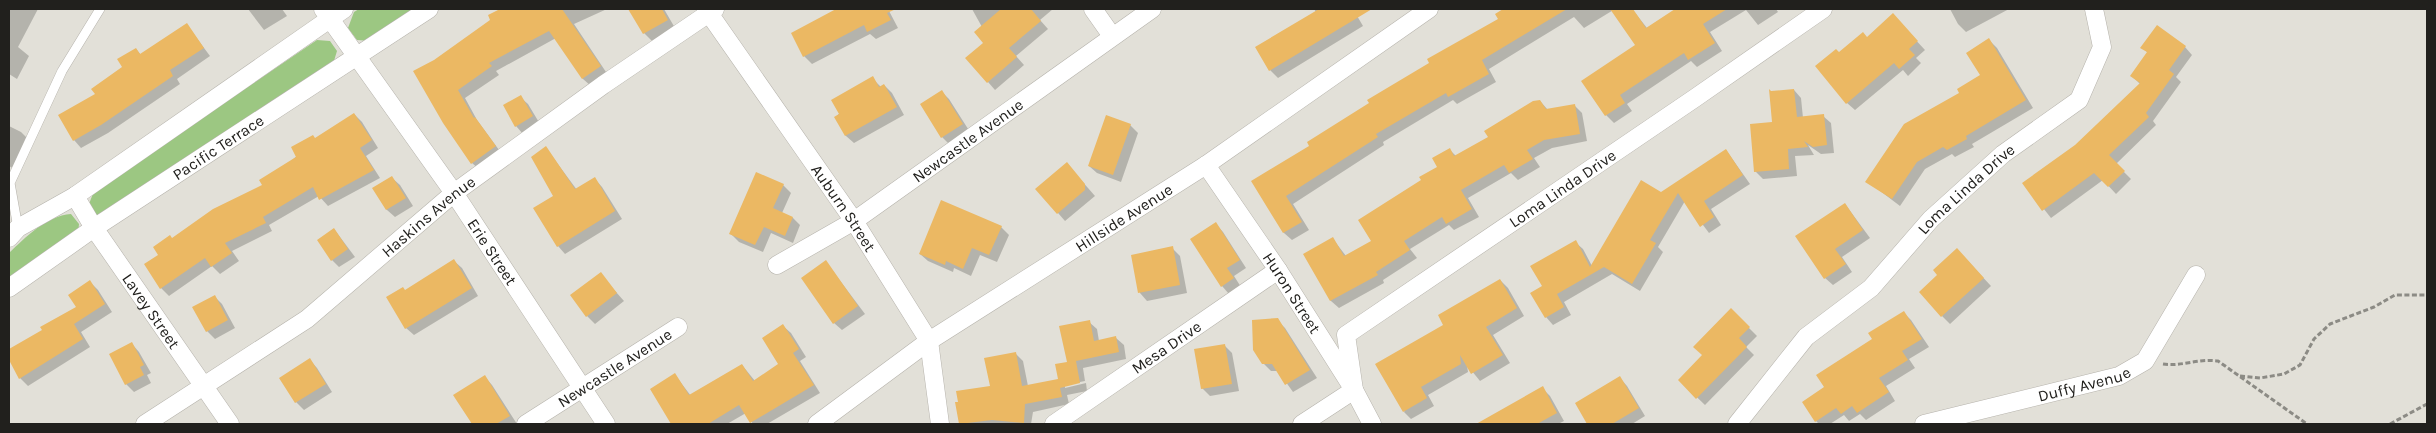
<svg xmlns="http://www.w3.org/2000/svg" width="2436" height="433" viewBox="0 0 2436 433" font-family="Karla,sans-serif">
	<style>
		.green { fill: #9cc782 }
		.shadow { fill: #0003 }
		.building { fill: #ebb863 }
		.lines { fill: none; stroke-linecap: round; stroke-linejoin: round }
		.lane-casing { stroke: #b6b3ac; stroke-width: 10 }
		.street-casing { stroke: #b6b3ac; stroke-width: 19 }
		.path { stroke: #8c8b85; stroke-width: 3; stroke-dasharray: 5 2.5; stroke-linecap: butt }
		.lane { stroke: #fff; stroke-width: 9 }
		.street { stroke: #fff; stroke-width: 18 }
		.labels { text-anchor: middle; stroke-width: 4.5; stroke-linejoin: round; paint-order: stroke }
		.street-label { font-size: 16px; fill: #21201d; stroke: #e2e0d8 }
	</style>
	<rect width="100%" height="100%" fill="#e2e0d8"/>
	<path class="green" d="M359,9H419L371,41L357,40L348,28L354,12Z
		M317,40L330,41L337,51L333,64L96,216L89,204L94,191Z
		M71,214L79,224L78,234L9,281V253C26,237 46,216 71,214Z"/>
	<path class="shadow" d="M9,9H38L18,47L29,56L17,79L9,74Z
		M248,9H282L287,16L264,30Z
		M502,9H607L574,24L608,75L591,86L583,79L556,38L496,71L499,75L465,98L477,120L502,154L480,170L472,163L434,61L492,20L489,16Z
		M632,9H664L675,28L652,41L644,33L630,10Z
		M839,9H888L898,28L876,39L870,34L812,64L804,56L793,33Z
		M972,9H1053L1040,20L1048,29L1016,56L1024,65L995,90L988,82L982,27Z
		M1314,9H1353L1363,26L1278,78L1270,70L1316,12Z
		M1506,9H1615L1584,28L1574,17L1489,69L1496,82L1457,104L1453,100L1383,142L1384,145L1293,204L1309,230L1292,240L1284,233L1253,181L1311,146L1430,63L1499,19L1496,14Z
		M1678,9H1776L1778,12L1758,25L1746,10L1710,32L1722,51L1697,67L1691,61L1627,104L1632,111L1614,123L1606,115L1637,45L1636,14L1647,28Z
		M1950,9H2009L1966,32L1958,24Z
		M1900,23L1925,50L1916,58L1921,63L1908,76L1903,70L1855,110L1847,103L1839,54Z
		M187,25L210,56L177,79L180,84L108,133L81,148L74,140L97,94L124,67L136,49L141,55Z
		M1989,40L1997,48L2033,108L1972,144L1974,147L1955,157L1952,154L1925,169L1900,206L1867,181L1982,76Z
		M2142,47H2185L2192,55L2176,77L2181,82L2153,121L2156,125L2116,164L2131,179L2116,194L2103,180L2051,218L2024,184L2076,146L2140,84L2132,76L2148,53Z
		M872,78L881,87L884,85L892,93L904,115L854,143L846,136L836,117Z
		M1794,90L1801,98L1803,118L1823,116L1831,123L1834,153L1821,154L1808,145L1814,155L1795,156L1797,176L1763,179L1755,171L1773,123Z
		M942,92L949,99L970,132L950,145L942,137Z
		M520,97L528,104L540,124L523,134L516,126Z
		M1540,101L1548,110L1574,105L1582,113L1587,141L1552,148L1534,158L1540,167L1518,180L1511,173L1468,198L1479,217L1454,230L1449,225L1410,249L1417,258L1383,280L1384,283L1339,308L1331,301L1305,254L1333,239L1346,256L1373,241L1423,180L1438,167L1450,150L1456,156L1489,138Z
		M354,114L362,122L378,148L366,156L380,178L328,206L319,196L269,225L272,231L232,251L239,261L220,274L212,266L169,296L161,288L160,255L173,239L264,185L316,139Z
		M1130,125L1138,133L1121,182L1097,173L1089,166Z
		M9,126L21,132L29,140L14,169L9,166Z
		M546,148L577,190L595,179L602,187L622,219L565,254L558,246L554,197Z
		M1726,150L1750,184L1711,209L1721,225L1709,233L1685,201L1658,247L1663,252L1640,291L1612,274L1564,302L1571,315L1553,325L1546,317L1543,287L1575,242L1583,249L1592,266Z
		M1074,172L1095,196L1065,221L1037,189Z
		M392,178L400,185L413,206L395,217L387,210L374,189Z
		M783,185L791,193L782,213L793,218L800,225L793,243L771,233L763,252L739,242L731,234Z
		M1845,204L1870,238L1842,257L1852,272L1833,285L1825,278Z
		M1216,224L1223,232L1246,268L1234,276L1241,287L1229,294L1222,286Z
		M1001,227L1009,235L997,262L980,255L971,276L954,268L953,272L928,261L920,254Z
		M334,229L355,257L339,267L332,260Z
		M1172,248L1180,256L1187,293L1147,301L1140,293L1132,256Z
		M1965,258L1991,286L1950,324L1942,316Z
		M454,261L462,268L478,296L414,335L406,328Z
		M826,262L865,314L842,330L834,323Z
		M600,274L624,301L595,324L587,316Z
		M1500,280L1508,288L1524,316L1493,335L1510,363L1480,381L1467,365L1468,372L1428,395L1434,406L1411,419L1404,412L1445,325Z
		M90,282L98,290L112,312L81,332L90,347L28,386L20,378L9,358V350L43,331L77,307Z
		M214,296L222,304L235,328L215,339L207,331Z
		M1731,310L1757,336L1746,347L1754,355L1705,405L1679,380L1704,355Z
		M1904,313L1911,320L1929,347L1909,359L1915,368L1886,386L1895,401L1866,420L1860,414L1849,421L1844,415L1830,424H1819L1816,421L1826,388L1874,339Z
		M1277,320L1285,328L1317,378L1293,392L1278,371H1271L1263,363Z
		M1089,322L1097,329L1099,341L1116,338L1124,345L1126,359L1083,368L1085,381L1065,385V388L1086,383L1087,391L1067,395L1069,404L1033,412L1031,424H960L956,403L991,387L1015,353L1023,361L1028,386L1059,380Z
		M783,326L791,333L806,357L800,361L820,393L767,424H753L746,413L727,424H673L651,389L675,375L691,396L742,365L755,381L780,365Z
		M132,344L139,352L151,373L147,375L151,383L134,392L126,384Z
		M1224,345L1232,353L1239,391L1210,396L1202,388Z
		M310,360L317,368L332,392L304,410L296,402Z
		M485,377L492,385L517,424H469L472,422Z
		M1620,378L1627,386L1645,416L1632,424H1589L1577,404Z
		M1542,388L1550,396L1564,421L1558,424H1500L1495,415Z"/>
	<path class="building" d="M500,9H562L601,66L582,79L549,31L489,63L492,66L458,90L474,118L475,117L496,146L471,164L443,123L413,71L434,60L490,20L488,15Z
		M628,9H662L668,20L643,34Z
		M836,9H896L887,13L891,20L867,32L864,25L803,57L791,33Z
		M1001,9H1031L1041,21L1009,48L1017,57L987,83L965,58L983,43L974,32Z
		M1319,9H1372L1269,71L1255,47Z
		M1503,9H1567L1482,60L1489,74L1448,97L1446,93L1376,134L1378,137L1286,196L1302,222L1283,233L1251,181L1309,146L1307,142L1369,103L1367,100L1429,63L1427,59L1498,19L1495,14Z
		M1610,9H1633L1646,28L1675,9H1727L1703,24L1715,43L1688,60L1684,53L1620,95L1625,103L1605,116L1581,81L1635,45Z
		M1893,13L1918,41L1909,49L1915,55L1899,69L1894,63L1846,104L1815,66L1836,49L1839,52L1863,32L1867,37Z
		M187,23L204,48L170,70L173,76L101,125L73,141L58,115L95,94L91,89L122,67L117,59L136,48L140,54Z
		M2157,25L2186,46L2169,70L2174,74L2146,113L2149,117L2109,155L2125,171L2108,187L2094,173L2042,211L2022,183L2075,145L2140,83L2130,76L2147,52L2140,48Z
		M1989,38L2026,100L1966,136L1967,139L1947,150L1943,147L1917,162L1892,199L1865,182L1904,124L1959,93L1957,89L1980,75L1966,53Z
		M873,76L879,87L884,84L897,107L845,136L834,117L839,114L831,100Z
		M1769,89L1771,91L1794,89L1797,117L1824,114L1827,145L1813,147L1804,141L1808,147L1788,149L1789,169L1754,172L1750,124L1772,122Z
		M942,90L963,124L941,138L920,104Z
		M521,95L533,116L515,127L503,105Z
		M1540,100L1546,109L1575,104L1580,134L1544,140L1527,150L1533,159L1509,173L1504,165L1461,190L1472,209L1446,224L1442,217L1404,241L1410,250L1376,272L1378,275L1330,301L1303,254L1333,237L1344,256L1371,241L1358,220L1421,180L1419,177L1437,167L1432,158L1450,148L1454,156L1488,137L1484,131L1533,101Z
		M354,113L372,140L360,148L374,170L319,200L313,187L263,217L266,223L225,243L232,253L211,267L205,258L160,289L144,264L158,255L153,247L170,235L172,238L213,209L262,185L259,180L296,157L291,147L313,135L315,138Z
		M1106,115L1131,124L1113,175L1088,166Z
		M546,146L575,189L595,177L615,211L557,247L533,208L553,196L531,157Z
		M1726,149L1743,175L1704,201L1714,217L1700,227L1678,193L1650,240L1656,243L1632,284L1604,267L1557,294L1564,307L1545,318L1530,293L1542,286L1530,266L1576,240L1590,267L1641,180L1661,192Z
		M1067,162L1085,184V190L1057,214L1035,189Z
		M756,172L784,184L773,208L793,217L785,236L764,227L755,245L729,234Z
		M392,176L406,198L386,210L372,188Z
		M941,200L1002,226L989,255L972,248L963,269L946,261L945,265L919,254Z
		M1845,203L1863,230L1835,249L1846,264L1824,279L1795,236Z
		M1216,222L1240,260L1227,268L1234,278L1221,287L1190,239Z
		M334,228L348,249L331,261L317,240Z
		M1173,246L1180,285L1138,293L1131,255Z
		M1957,248L1984,278L1941,317L1919,292L1937,275L1933,270Z
		M454,259L472,288L405,329L386,297L403,287L405,290Z
		M826,260L858,306L833,324L801,278Z
		M601,272L617,293L586,317L570,295Z
		M1500,279L1517,308L1486,327L1503,355L1471,374L1460,355L1461,364L1421,387L1427,398L1403,412L1375,364L1443,325L1438,315Z
		M90,280L105,304L74,324L83,339L19,379L9,360V349L42,330L40,327L76,307L68,295Z
		M215,295L228,320L206,332L192,307Z
		M1731,308L1750,327L1739,338L1747,347L1696,399L1678,380L1702,355L1693,347Z
		M1904,311L1922,339L1902,351L1908,360L1879,378L1889,392L1857,413L1852,406L1841,414L1836,408L1815,422L1802,402L1824,387L1816,375L1872,339L1868,333Z
		M1278,318L1310,370L1285,385L1272,364H1262L1253,350L1252,320Z
		M1090,320L1094,341L1116,336L1119,352L1076,361L1080,383L1060,388L1062,397L1025,404L1024,423L992,420L959,424L955,402H958L956,391L990,386L984,358L1016,352L1022,386L1058,379L1055,364L1067,362L1059,326Z
		M783,324L799,349L793,353L814,385L750,423L739,405L708,424H671L650,389L675,373L689,395L742,364L753,381L778,364L762,338Z
		M132,342L144,365L140,367L144,375L125,385L109,354Z
		M1225,344L1232,384L1201,389L1194,349Z
		M310,358L326,384L295,403L279,378Z
		M485,375L510,416L496,424H472L453,395Z
		M1620,376L1639,408L1612,424H1587L1575,403Z
		M1543,386L1557,413L1537,424H1476Z"/>
	<g class="lines">
		<g class="lane-casing">
			<path id="lane" d="M18,228L10,183L62,71L100,9"/>
		</g>
		<g class="street-casing">
			<g id="street">
				<path id="s1" d="M323,9L454,193L606,424"/>
				<path id="s2" d="M706,9L854,221L929,341L940,424"/>
				<path d="M1093,9L1112,36"/>
				<path id="s3" d="M1206,165L1278,270L1354,390L1372,424"/>
				<path id="s4" d="M75,196L94,228L230,424"/>
				<path d="M9,238L18,228L75,196L344,9"/>
				<path id="s5" d="M777,265L854,221L1152,9"/>
				<path id="s6" d="M9,288L94,228L429,9"/>
				<path id="s7" d="M145,424L307,319L454,193L603,85L715,9"/>
				<path id="s8" d="M526,424L678,327"/>
				<path id="s9" d="M817,424L929,341L1206,165L1429,9"/>
				<path id="s10" d="M1054,424L1278,270"/>
				<path id="s11" d="M1302,424L1354,390L1346,335L1695,98L1823,9"/>
				<path id="s12" d="M1737,424L1806,337L1871,288L1931,219L2003,154L2079,100L2102,47L2094,9"/>
				<path id="s13" d="M1924,424L2119,376L2145,361L2196,275"/>
			</g>
		</g>
		<path class="path" d="M2163,364C2181,367 2199,358 2218,361L2307,424
			M2240,376L2260,378L2284,374L2300,365L2314,339L2330,324L2374,307L2395,295H2427
			M2390,424L2427,404"/>
		<use href="#lane" class="lane"/>
		<use href="#street" class="street"/>
	</g>
	<g class="labels">
		<g class="street-label">
			<text dy="6" stroke="none"><textPath href="#s5" startOffset="228">Newcastle Avenue</textPath></text>
			<text dy="6" stroke="none"><textPath href="#s6" startOffset="252">Pacific Terrace</textPath></text>
			<text dy="6" stroke="none"><textPath href="#s11" startOffset="379">Loma Linda Drive</textPath></text>
			<text dy="6" stroke="none"><textPath href="#s12" startOffset="330">Loma Linda Drive</textPath></text>
			<text dy="6" stroke="none"><textPath href="#s2" startOffset="242">Auburn Street</textPath></text>
			<text dy="6" stroke="none"><textPath href="#s7" startOffset="352">Haskins Avenue</textPath></text>
			<text dy="6" stroke="none"><textPath href="#s9" startOffset="370">Hillside Avenue</textPath></text>
			<text dy="6" stroke="none"><textPath href="#s1" startOffset="296">Erie Street</textPath></text>
			<text dy="6" stroke="none"><textPath href="#s3" startOffset="154">Huron Street</textPath></text>
			<text dy="6" stroke="none"><textPath href="#s4" startOffset="138">Lavey Street</textPath></text>
			<text dy="6" stroke="none"><textPath href="#s10" startOffset="136">Mesa Drive</textPath></text>
			<text dy="6" stroke="none"><textPath href="#s8" startOffset="105">Newcastle Avenue</textPath></text>
			<text dy="6" stroke="none"><textPath href="#s13" startOffset="165">Duffy Avenue</textPath></text>
		</g>
	</g>
	<rect width="2436" height="433" fill="none" stroke="#21201d" stroke-width="20"/>
</svg>
